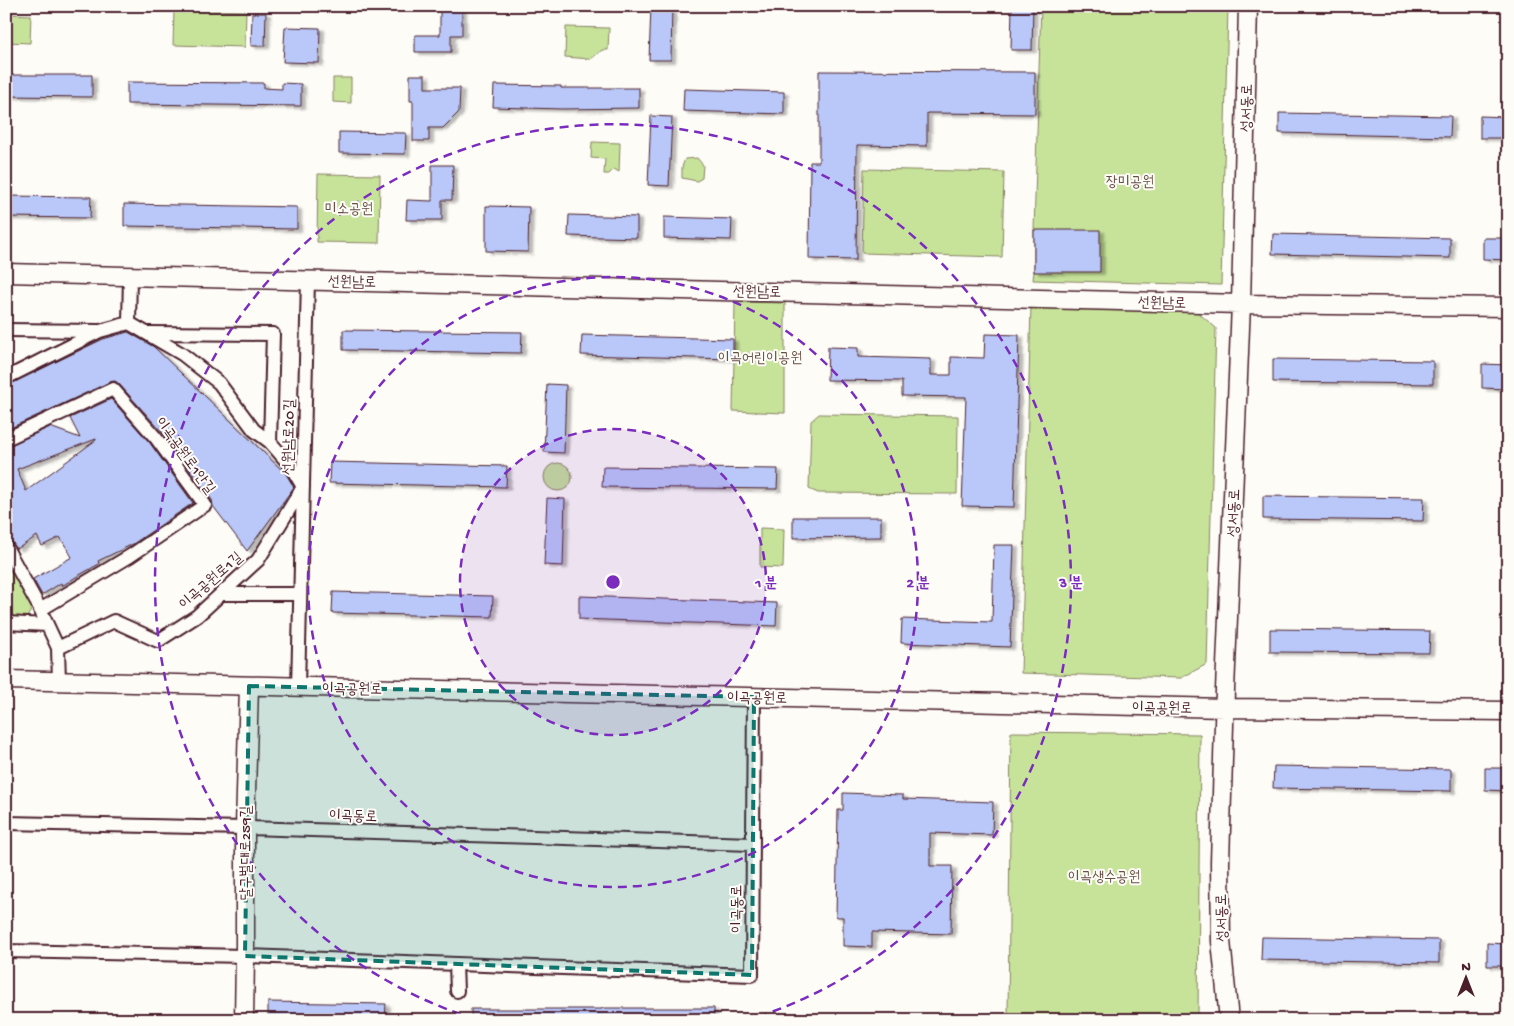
<svg xmlns="http://www.w3.org/2000/svg" width="1514" height="1026" viewBox="0 0 1514 1026" font-family="'Gochi Hand','Poor Story',sans-serif">
	<style>
		.green { fill: #c7e39a; stroke: #888162 }
		.building { fill: #b9c8f9; stroke: #4a1f2b; fill-rule: evenodd; filter: url(#shadow) }
		.lines { fill: none; stroke-linecap: round; stroke-linejoin: round }
		.street-casing { stroke: #4a1f2b; stroke-width: 16 }
		.secondary-casing { stroke: #4a1f2b; stroke-width: 21 }
		.street { stroke: #fdfcf7; stroke-width: 12 }
		.secondary { stroke: #fdfcf7; stroke-width: 18 }
		.marked { fill: #0f766e; fill-opacity: 0.2; stroke: #0f766e; stroke-width: 4; stroke-dasharray: 10 6; stroke-linejoin: round }
		.ring { fill: none; stroke: #7b2cbf; stroke-width: 2.5; stroke-dasharray: 9 6 }
		.labels { text-anchor: middle; stroke-width: 4; stroke-linejoin: round; paint-order: stroke }
		.street-label { font-size: 15px; fill: #4a1f2b; stroke: #fdfcf7 }
		.park-label { font-size: 15px; fill: #695047; stroke: #fdfcf7 }
		.centre { fill: #7b2cbf; stroke: #fdfcf7; stroke-width: 2.5 }
		.ring-label { font-size: 15px; text-anchor: middle; font-weight: bold; fill: #7b2cbf; stroke: #fdfcf7; stroke-width: 4; stroke-linejoin: round; paint-order: stroke }
	</style>
	<defs>
		<filter id="shadow"><feDropShadow dx="4.5" dy="2.5" stdDeviation="1" flood-color="#0004"/></filter>
	</defs>
	<rect width="100%" height="100%" fill="#fdfcf7"/>
	<filter id="ink" filterUnits="userSpaceOnUse"><feTurbulence type="fractalNoise" baseFrequency=".02" numOctaves="2"/><feDisplacementMap in="SourceGraphic" scale="10" xChannelSelector="R" yChannelSelector="G"/><feConvolveMatrix kernelMatrix="1 2 1 2 8 2 1 2 1" color-interpolation-filters="sRGB"/></filter>
	<g filter="url(#ink)">
		<path class="green" d="M1041,6H1228L1221,285L1033,280L1034,272V230Z
			M174,9L246,11L245,47L173,45Z
			M6,14L31,15L30,43L6,42Z
			M566,27L609,28L608,50H602L591,59L565,57Z
			M333,78H351V103L333,102Z
			M592,142L620,143L619,172L614,169L609,174H604L605,159L591,158Z
			M697,158L703,165L702,178L697,181L682,178V167L685,159Z
			M864,169L1004,172L1002,257L862,253Z
			M318,174L380,175L379,243L317,242Z
			M735,302L785,303V413L733,411Z
			M1031,306L1196,311L1216,328L1207,664L1181,678L1021,673Z
			M819,414L958,416L957,494L818,493L809,489L811,421Z
			M544 477a14 14 0 1 1 28 0a14 14 0 1 1-28 0Z
			M760,528L784,529L783,568L760,567Z
			M6,559L11,565L32,609L25,620H6Z
			M1011,732L1200,734L1198,1019L1008,1017Z"/>
		<path class="building" d="M440,6H462V35H451V52H415V35H440Z
			M651,6H672L671,60H649Z
			M1012,6H1033L1032,50H1011Z
			M252,13H266L265,46H251Z
			M285,27L320,28L319,63L283,62Z
			M819,71L1035,72V114L927,113V146L857,145L856,260L809,259L810,162H819Z
			M6,75H92V97L6,96Z
			M410,75H425V88H460L459,112L443,128H429V141H413V101H410Z
			M127,82L264,83V88L282,89V83L301,84V106L127,104Z
			M494,85L561,86V88H639V108L561,109L493,107Z
			M684,89L784,92V114L683,111Z
			M1279,113L1451,116L1450,137L1279,133Z
			M651,116L672,117L669,186L648,185Z
			M1480,116L1508,117V138H1480Z
			M339,132L406,133L405,154L339,153Z
			M432,165H453L452,200H442V220H406L407,200L432,201Z
			M6,196L91,197L90,218L6,217Z
			M124,204L297,207V229L124,226Z
			M486,206L529,207L528,252L486,251Z
			M569,215L637,217V238L568,236Z
			M664,217L732,219L731,240L664,238Z
			M1034,230H1100V272H1034Z
			M1273,234L1450,238V258L1272,254Z
			M1483,238H1508V260L1483,259Z
			M343,330L522,332L521,353L343,350Z
			M128,332L154,347L286,474L294,487L247,551L213,506L212,500L163,433L119,384L115,381L110,382L6,430V386L103,339Z
			M985,334L1019,335L1014,507L962,506L966,397L902,396V381L827,380L828,347L858,348V357L931,359V375H951V357L984,358Z
			M582,335L733,339V359L581,355Z
			M1273,359L1433,361V384L1273,382Z
			M1482,364L1508,365V389L1482,388Z
			M547,384L566,385L564,453L544,452Z
			M111,399L150,443L193,503L133,544L98,561L99,564L76,577L62,586L61,583L42,595L33,579L72,557L60,537L42,546L37,536L17,549L11,540L6,539V499L10,498L6,488V447L50,427L80,438L70,418ZM96,439V440L26,491L17,469Z
			M330,462L507,466L506,487L329,483Z
			M603,467L778,469L777,489L602,487Z
			M1263,496L1424,498L1423,521L1263,519Z
			M547,498L565,499L563,566L544,565Z
			M793,517H881V537L793,538Z
			M994,545H1014L1010,647L901,643L902,619L992,622Z
			M333,592L493,596L492,617L332,613Z
			M579,596L777,603L776,626L579,619Z
			M1270,629L1430,631L1429,653L1270,652Z
			M1274,766L1451,769V791L1273,788Z
			M1485,768H1508V791L1485,790Z
			M843,793L903,795V799L993,802L992,835L930,833V866H952L951,934L872,932V947L843,946V917H836L838,810H843Z
			M1262,937L1439,940V963L1261,960Z
			M1487,943L1508,944V966H1487Z
			M268,1002L386,1004L385,1020H268Z
			M602,1008H714V1020H471V1009H602Z"/>
		<g class="lines">
			<g class="street-casing">
				<path id="street" d="M129,323L130,276
					M6,330L99,331
					M149,333L273,334L270,442
					M6,378L100,331L129,323L182,354L219,383L254,430L270,442L290,465L303,487L258,560L197,616L158,641L114,621L58,648
					M6,439L113,389L156,438L205,505L130,556L40,610
					M6,547L38,605L58,648L59,682
					M221,594H300
					M6,623L47,625
					M298,687L308,280
					M6,823L245,828L752,844
					M6,951L245,956L752,975L754,697
					M456,964L457,991"/>
			</g>
			<g class="secondary-casing">
				<path id="secondary" d="M6,273L1241,304L1508,307
					M6,680L1225,708L1508,711
					M244,1020L245,956V828L249,686
					M1229,1020L1221,941L1220,863L1225,690L1241,304L1248,6"/>
			</g>
			<use href="#street" class="street"/>
			<use href="#secondary" class="secondary"/>
		</g>
	</g>
	<path class="marked" d="M249,686L754,697L752,975L245,956Z"/>
	<circle cx="613" cy="582" r="153" fill="#7b2cbf" fill-opacity=".12"/>
	<g class="ring">
		<circle cx="613" cy="582" r="153"/>
		<circle cx="613" cy="582" r="305"/>
		<path d="M475 1019A458 458 0 1 1 751 1019"/>
	</g>
	<g class="labels">
		<g class="street-label">
			<text transform="translate(1246 108) rotate(-89)" y="5">성서동로</text>
			<text transform="translate(352 281) rotate(1)" y="5">선원남로</text>
			<text transform="translate(757 291) rotate(1)" y="5">선원남로</text>
			<text transform="translate(1162 302) rotate(1)" y="5">선원남로</text>
			<text transform="translate(288 437) rotate(-89)" y="5">선원남로20길</text>
			<text transform="translate(186 455) rotate(54)" y="5">이곡공원로1안길</text>
			<text transform="translate(1233 513) rotate(-88)" y="5">성서동로</text>
			<text transform="translate(210 580) rotate(-41)" y="5">이곡공원로1길</text>
			<text transform="translate(352 688) rotate(1)" y="5">이곡공원로</text>
			<text transform="translate(757 697) rotate(1)" y="5">이곡공원로</text>
			<text transform="translate(1162 707) rotate(1)" y="5">이곡공원로</text>
			<text transform="translate(353 815) rotate(2)" y="5">이곡동로</text>
			<text transform="translate(245 853) rotate(-90)" y="5">달구벌대로259길</text>
			<text transform="translate(736 909) rotate(-90)" y="5">이곡동로</text>
			<text transform="translate(1221 918) rotate(-91)" y="5">성서동로</text>
		</g>
		<g class="park-label">
			<text x="1130" y="186">장미공원</text>
			<text x="349" y="213">미소공원</text>
			<text x="760" y="362">이곡어린이공원</text>
			<text x="1104" y="881">이곡생수공원</text>
		</g>
	</g>
	<circle cx="613" cy="582" r="8" class="centre"/>
	<g class="ring-label">
		<text x="766" y="587">1 분</text>
		<text x="918" y="587">2 분</text>
		<text x="1071" y="587">3 분</text>
	</g>
	<rect width="1514" height="1026" fill="none" stroke="#fdfcf7" stroke-width="25"/>
	<rect x="12" y="12" width="1489" height="1001" fill="none" stroke="#4a1f2b" stroke-width="2" filter="url(#ink)"/>
	<g transform="translate(1466 978)" stroke="#fdfcf7" stroke-width="4" paint-order="stroke">
	<path d="M0-4L9 19L0 12L-9 19Z" fill="#4a1f2b"/>
	<text y="-8" font-size="14" font-weight="bold" text-anchor="middle" fill="#4a1f2b">N</text>
	</g>
</svg>
